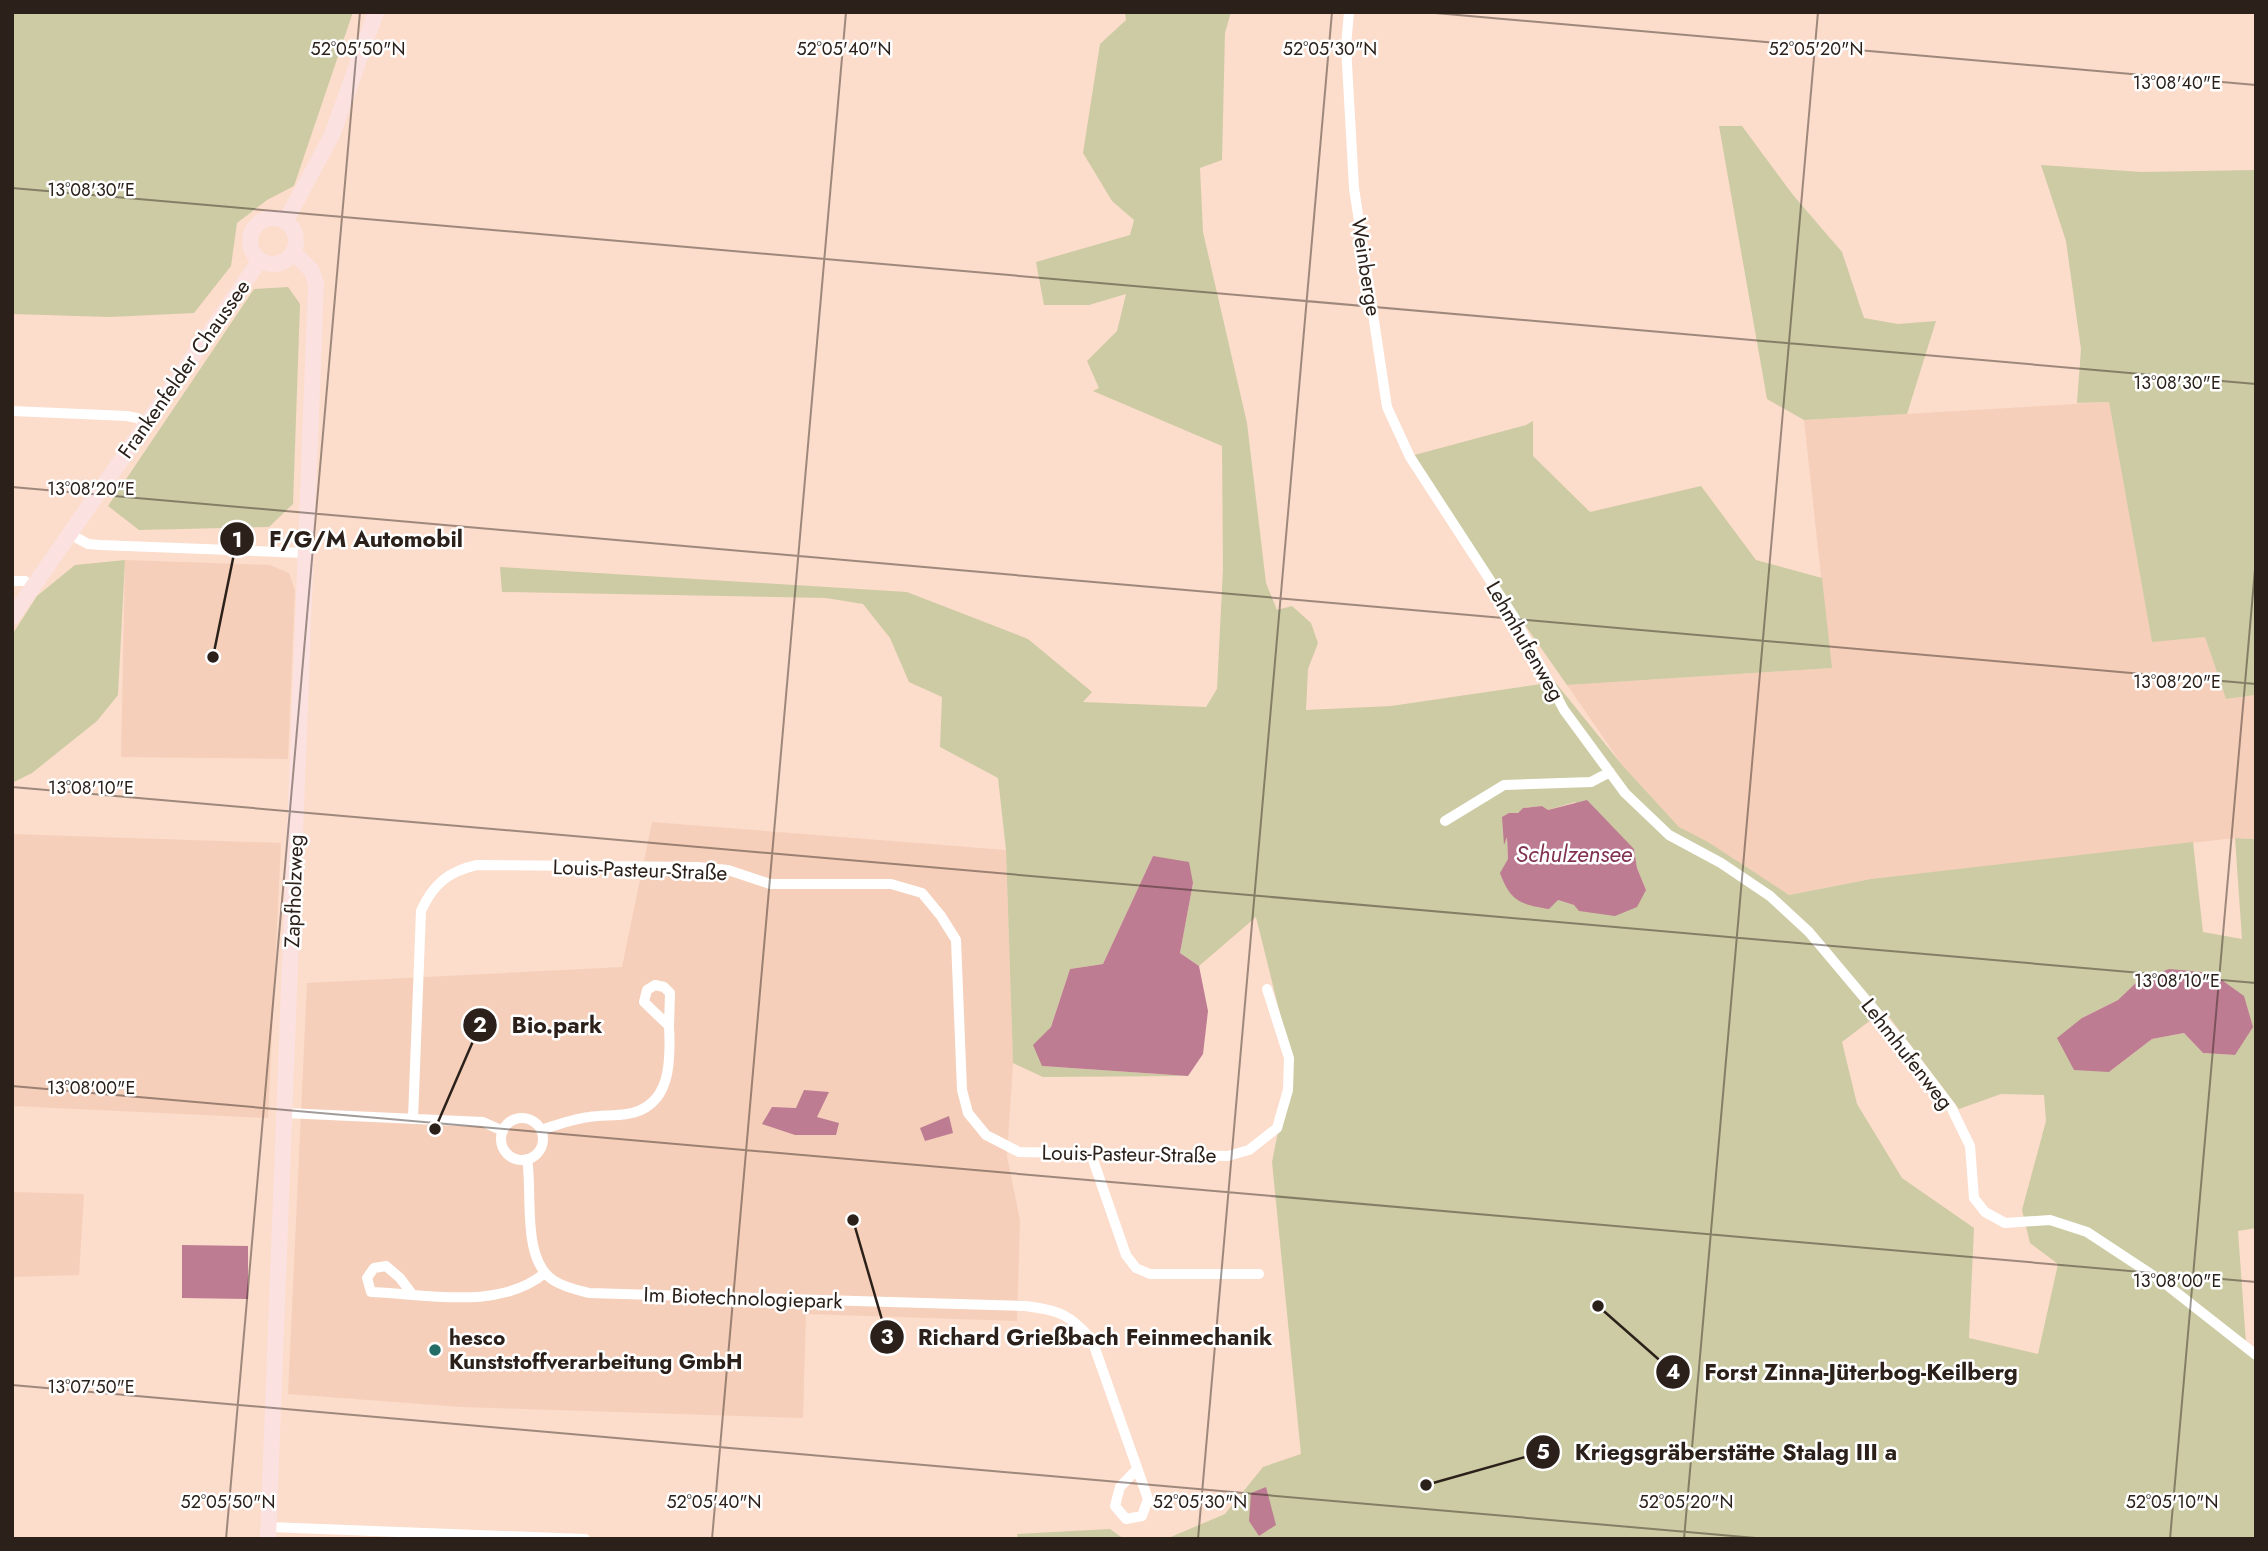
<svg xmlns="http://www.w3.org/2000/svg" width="2268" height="1551" viewBox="0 0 2268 1551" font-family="Jost,sans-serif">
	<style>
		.built { fill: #f5cfba }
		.green { fill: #cdcba4; fill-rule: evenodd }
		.water { fill: #bd7c92 }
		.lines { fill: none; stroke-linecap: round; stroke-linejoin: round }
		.street { stroke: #fff; stroke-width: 10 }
		.secondary { stroke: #fbe2e0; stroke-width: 16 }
		.ticks { fill: none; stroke: #2c211a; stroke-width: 2; stroke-opacity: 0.45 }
		.poi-dot { fill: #246d66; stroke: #fff; stroke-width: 2.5 }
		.labels { text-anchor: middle; stroke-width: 5; stroke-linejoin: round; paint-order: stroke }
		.street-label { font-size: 21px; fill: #2c211a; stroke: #fff }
		.poi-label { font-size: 21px; font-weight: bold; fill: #2c211a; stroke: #fff; text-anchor: start }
		.water-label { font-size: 23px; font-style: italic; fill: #813251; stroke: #fff }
		.ticks-label { font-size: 18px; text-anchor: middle; fill: #2c211a; stroke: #fff; stroke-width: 5; stroke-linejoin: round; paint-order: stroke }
		.leader { fill: none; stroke: #2c211a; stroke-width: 2.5 }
		.callout-dot { fill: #2c211a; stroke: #fff; stroke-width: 2.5 }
		.mark-label { font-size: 21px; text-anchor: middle; font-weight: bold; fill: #fff }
		.callout-label { font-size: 23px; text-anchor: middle; font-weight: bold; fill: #2c211a; stroke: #fff; stroke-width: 5; stroke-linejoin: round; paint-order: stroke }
	</style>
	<rect width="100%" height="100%" fill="#fcdccb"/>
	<path class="built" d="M2109,402L2152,641L2205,637L2226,699L2256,695V848L2254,839L2235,838L1871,879L1789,895L1679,827L1623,766L1567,685L1831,668L1804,420Z
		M125,560L270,565L289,573L295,590L288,759L121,757Z
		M652,822L1006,850L1013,1063L1007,1156L1020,1220L1017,1321L806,1314L803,1418L461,1407L288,1394L307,983L622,967Z
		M12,834L281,843L268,1118L12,1106Z
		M12,1192L84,1194L79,1275L12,1277Z"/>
	<path class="green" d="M12,12H353L294,186L267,200L237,223L231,266L194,313L110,317L12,314Z
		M1125,12H1231L1225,33L1222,160L1200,168L1203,232L1247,423L1266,583L1277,610L1292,606L1311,623L1318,643L1308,669L1306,710L1391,706L1555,682L1623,766L1679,827L1708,842L1789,895L1871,879L2193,842L2203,932L2242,939L2235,838L2254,839L2256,1228L2238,1231L2246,1343L2256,1351V1539H1166L1225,1514L1263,1467L1301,1454L1272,1162L1292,1062L1256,917L1199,966L1180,953L1193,883L1153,856L1103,964L1070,969L1051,1027L1042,1066L1188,1076L1043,1077L1013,1063L1006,850L998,778L940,747L942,697L909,682L890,638L863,604L826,598L502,592L500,567L907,592L1028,639L1092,692L1083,702L1206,707L1217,689L1223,569L1222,446L1093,391L1099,388L1087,361L1117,331L1126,294L1089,305H1044L1036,262L1130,235L1134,220L1112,201L1083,153L1100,44L1126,20ZM1575,802L1634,849L1637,868L1646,890L1574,905L1558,900L1508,859L1507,834L1523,808L1542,806L1548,810ZM2118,1000L2235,1055L2203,1053L2184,1033L2152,1039L2109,1072L2082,1018ZM1884,1010L1959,1109L2001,1094L2044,1095L2046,1121L2022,1210L2030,1243L2058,1264L2038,1354L1969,1338L1974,1228L1902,1178L1857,1104L1842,1042Z
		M1719,126H1742L1793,195L1842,252L1864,318L1898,324L1936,321L1907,414L1804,420L1767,399Z
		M2041,165L2141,172L2256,170V695L2226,699L2205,637L2152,642L2109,402L2077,403L2081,349L2066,241Z
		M288,287L300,304L293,504L269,527L139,530L108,506L254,289Z
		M1533,421V456L1590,512L1701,486L1756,560L1822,578L1832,668L1567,685L1407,457L1526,425Z
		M125,560L118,695L97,721L32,773L12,783V635L37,596L75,565Z
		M1110,1529L1124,1539H1018L1017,1534Z"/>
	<path class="water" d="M1587,800L1634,849L1637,868L1646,890L1637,907L1615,916L1579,911L1574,905L1558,900L1549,909C1520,904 1511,902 1500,873L1508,859L1507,837L1504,845L1502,817L1509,813H1518L1523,808L1542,806L1548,810Z
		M1153,856L1189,862L1193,883L1180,953L1199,966L1208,1011L1203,1054L1188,1076L1042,1066L1033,1045L1051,1027L1070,969L1103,964Z
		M2169,969L2212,973L2244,996L2253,1027L2235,1055L2203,1053L2184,1033L2152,1039L2109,1072L2074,1070L2057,1038L2082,1018L2118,1000L2137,982Z
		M804,1090L829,1092L817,1117L839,1123L836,1135H795L762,1124L772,1107L796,1108Z
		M949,1116L953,1133L925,1141L920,1128Z
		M182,1245L248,1246V1299L182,1298Z
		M1266,1487L1276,1525L1259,1536L1249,1521L1251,1493Z"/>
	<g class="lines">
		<path class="street" d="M1349,12L1346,46L1354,188L1387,407L1410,457L1514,617L1564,710L1625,793L1669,835L1721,863L1770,896L1809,932L1904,1045L1951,1107L1970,1146L1974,1198L1985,1212L2005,1223L2050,1220L2087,1232L2163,1282L2256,1355
			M12,411L127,416L137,418L146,424
			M68,533L88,544L100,545L305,553
			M12,581H25L32,586
			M1445,821L1504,785L1591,782L1610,772
			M655,985L664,987L670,993L669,1026L644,1002L647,990Z
			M285,1113L483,1122L503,1131
			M501 1139a21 21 0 1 1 42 0a21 21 0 1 1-42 0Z
			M413,1119L421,911C433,884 449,871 477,865L698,867L728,870L770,884H891L922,893L941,916L956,940L962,1090L968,1113L986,1135L1019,1152L1228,1156L1249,1150L1277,1128L1288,1090L1289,1058L1267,989
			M541,1130C556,1125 573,1119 589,1117C601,1115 614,1116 627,1114C671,1107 671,1062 669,1026
			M1091,1154L1126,1255L1136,1268L1150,1274H1259
			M527,1159C533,1192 521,1259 553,1280C563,1287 577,1290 589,1293L1025,1306C1058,1310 1070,1314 1092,1340L1148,1499L1142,1516L1126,1519L1115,1506L1120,1487L1137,1469
			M412,1294L400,1278L386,1266L374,1268L367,1278L371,1292C426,1294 499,1311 545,1273
			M269,1527L585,1539"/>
		<path class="secondary" d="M250 241a23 23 0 1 1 46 0a23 23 0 1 1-46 0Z
			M285,222L332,135L376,12
			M12,617L260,260
			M268,1539L316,284L312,271L293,252"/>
	</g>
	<path class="ticks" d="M1424,12L2256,85M12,188L2256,384M12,487L2256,684M12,787L2256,983M12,1086L2256,1282M12,1385L1767,1539M226,1539L360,12M712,1539L846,12M1198,1539L1332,12M1684,1539L1818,12M2170,1539L2256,558"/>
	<circle class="poi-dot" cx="435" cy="1350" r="7"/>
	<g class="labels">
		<g class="street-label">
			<text transform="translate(1366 267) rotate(81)" y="7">Weinberge</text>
			<text transform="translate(184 369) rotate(-55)" y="7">Frankenfelder Chaussee</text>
			<text transform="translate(1525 641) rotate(60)" y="7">Lehmhufenweg</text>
			<text transform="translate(640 870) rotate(2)" y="7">Louis-Pasteur-Straße</text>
			<text transform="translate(294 891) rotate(-88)" y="7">Zapfholzweg</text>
			<text transform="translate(1907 1054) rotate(52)" y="7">Lehmhufenweg</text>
			<text transform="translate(1129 1154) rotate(1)" y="7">Louis-Pasteur-Straße</text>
			<text transform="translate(743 1298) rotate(2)" y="7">Im Biotechnologiepark</text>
		</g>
		<g class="poi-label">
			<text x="449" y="1345">hesco<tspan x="449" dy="24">Kunststoffverarbeitung GmbH</tspan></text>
		</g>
		<g class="water-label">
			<text x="1574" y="862">Schulzensee</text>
		</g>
	</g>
	<g class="ticks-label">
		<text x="358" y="55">52°05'50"N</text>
		<text x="844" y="55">52°05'40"N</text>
		<text x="1330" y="55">52°05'30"N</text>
		<text x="1816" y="55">52°05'20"N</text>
		<text x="2177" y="89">13°08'40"E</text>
		<text x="91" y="196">13°08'30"E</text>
		<text x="2177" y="389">13°08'30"E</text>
		<text x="91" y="495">13°08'20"E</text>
		<text x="2177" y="688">13°08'20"E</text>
		<text x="91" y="794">13°08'10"E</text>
		<text x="2177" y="987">13°08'10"E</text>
		<text x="91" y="1094">13°08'00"E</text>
		<text x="2177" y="1287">13°08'00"E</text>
		<text x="91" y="1393">13°07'50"E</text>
		<text x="228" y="1508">52°05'50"N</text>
		<text x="714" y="1508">52°05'40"N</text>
		<text x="1200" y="1508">52°05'30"N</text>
		<text x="1686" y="1508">52°05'20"N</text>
		<text x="2172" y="1508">52°05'10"N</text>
	</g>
	<path class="leader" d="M213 657L237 539M435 1129L480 1025M853 1220L887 1337M1598 1306L1673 1372M1426 1485L1543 1452"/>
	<g class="callout-dot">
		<circle cx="213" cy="657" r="7"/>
		<circle cx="435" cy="1129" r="7"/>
		<circle cx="853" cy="1220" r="7"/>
		<circle cx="1598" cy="1306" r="7"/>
		<circle cx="1426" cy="1485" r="7"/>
		<circle cx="237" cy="539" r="18"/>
		<circle cx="480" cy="1025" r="18"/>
		<circle cx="887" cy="1337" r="18"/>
		<circle cx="1673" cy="1372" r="18"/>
		<circle cx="1543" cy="1452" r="18"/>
	</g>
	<g class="mark-label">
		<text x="237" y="547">1</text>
		<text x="480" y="1032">2</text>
		<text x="887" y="1344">3</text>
		<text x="1673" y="1379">4</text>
		<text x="1543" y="1459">5</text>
	</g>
	<g class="callout-label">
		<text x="366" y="547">F/G/M Automobil</text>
		<text x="557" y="1033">Bio.park</text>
		<text x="1095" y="1345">Richard Grießbach Feinmechanik</text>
		<text x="1861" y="1380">Forst Zinna-Jüterbog-Keilberg</text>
		<text x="1736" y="1460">Kriegsgräberstätte Stalag III a</text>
	</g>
	<rect width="2268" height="1551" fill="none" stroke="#2c211a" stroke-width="28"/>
</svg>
